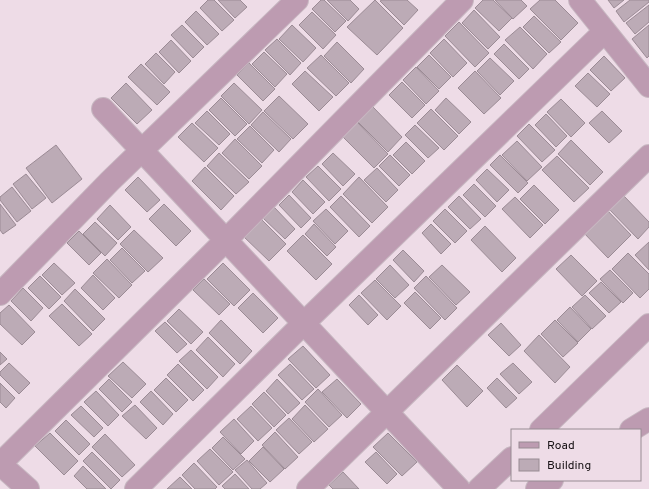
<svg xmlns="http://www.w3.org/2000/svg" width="649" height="489" viewBox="0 0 649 489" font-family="Overpass,sans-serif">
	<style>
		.building { fill: #bcabb6; stroke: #9b8b95 }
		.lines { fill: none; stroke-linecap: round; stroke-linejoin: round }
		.minor-casing { stroke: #c7b7c1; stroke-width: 24 }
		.minor { stroke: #bd9bb1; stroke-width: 22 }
	</style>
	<rect width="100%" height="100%" fill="#eedce7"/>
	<path class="building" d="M208,0H214L234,20L222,31L200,8Z
		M218,0H240L247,7L235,18Z
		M321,0H324L346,21L335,32L312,9Z
		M327,0H350L359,9L348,21Z
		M375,0L403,28L377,55L347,27Z
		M382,0H407L418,10L404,25L380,1Z
		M483,0H493L512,18L499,31L475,8Z
		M495,0H521L527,6L513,19Z
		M540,0H555L578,23L561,40L530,9Z
		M608,0H624L614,8Z
		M630,0H649V2L624,22L616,11Z
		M649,5V22L635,34L626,23Z
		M474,10L500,37L488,49L462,23Z
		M196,11L219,34L207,45L185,22Z
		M312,12L336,35L323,49L299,25Z
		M534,16L561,42L549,53L523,27Z
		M459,22L489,53L475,67L445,36Z
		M182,25L204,47L193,58L171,35Z
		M292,25L316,48L303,62L279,39Z
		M649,25V56L647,58L632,39Z
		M520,27L547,54L533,69L505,40Z
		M277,39L301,63L290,75L265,50Z
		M444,39L467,63L453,77L430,53Z
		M171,40L191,61L179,73L159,52Z
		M337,42L364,69L351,83L324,56Z
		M504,44L529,69L519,79L494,54Z
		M264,52L287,74L275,87L252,64Z
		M156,53L175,72L164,84L145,64Z
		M321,55L349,83L336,96L307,68Z
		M429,55L451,77L439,89L417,67Z
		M604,56L625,78L611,91L590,70Z
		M490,58L514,81L500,95L477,71Z
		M249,63L275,89L263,101L237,75Z
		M141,64L170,92L157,105L128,77Z
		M416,67L439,91L426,104L403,80Z
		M305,71L333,97L319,111L292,84Z
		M475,71L501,98L484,114L458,88Z
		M588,73L610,94L597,107L575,86Z
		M402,82L425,105L412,118L389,95Z
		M126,83L152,110L137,124L111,98Z
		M234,83L262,110L249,124L221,96Z
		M279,96L308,124L293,139L264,111Z
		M221,98L247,124L235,136L209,110Z
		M446,98L471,122L459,134L435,110Z
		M561,99L585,123L571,137L547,112Z
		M373,107L402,137L388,152L358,122Z
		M431,109L458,136L444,150L417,123Z
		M207,111L230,134L219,145L195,123Z
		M602,111L622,131L609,143L589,123Z
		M263,112L291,139L279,152L251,125Z
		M546,114L567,136L556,147L535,125Z
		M357,122L388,154L374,168L343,137Z
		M192,123L218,148L204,162L178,137Z
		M529,124L555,150L542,162L517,136Z
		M415,125L439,148L428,158L405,135Z
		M250,126L274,150L262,163L237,139Z
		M235,139L262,166L249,179L222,153Z
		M571,140L603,172L590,185L558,154Z
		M517,141L542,167L527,181L502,155Z
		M406,142L425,161L412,174L393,155Z
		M56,145L82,179L52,203L26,168Z
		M219,153L249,182L236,194L207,166Z
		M333,153L355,174L343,186L322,164Z
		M390,155L410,175L399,186L379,166Z
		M500,155L528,183L518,193L490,165Z
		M557,156L589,188L574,202L542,170Z
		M318,166L341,189L329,201L306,177Z
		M205,167L234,196L221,210L192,181Z
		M377,168L398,190L386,202L364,180Z
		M487,169L509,190L497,202L476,180Z
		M26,174L46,198L32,209L13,184Z
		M138,177L160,200L147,212L125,190Z
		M359,177L388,207L372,223L343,194Z
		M303,180L325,202L313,214L292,192Z
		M474,184L496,206L485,217L463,195Z
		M534,185L559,210L545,224L520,199Z
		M12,187L31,211L17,222L0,200V197Z
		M289,195L311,218L301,228L279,205Z
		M623,195L649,222V227L638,239L609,209Z
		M341,196L370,226L359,237L330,207Z
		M459,196L481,219L470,229L448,207Z
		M515,197L543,225L530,238L502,209Z
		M0,204L16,225L3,234L0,230Z
		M164,204L191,231L176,246L149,219Z
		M110,205L131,227L118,240L97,219Z
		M274,207L295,229L285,239L263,218Z
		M326,209L348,231L335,244L313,221Z
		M445,209L467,231L455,243L433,221Z
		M606,209L631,235L608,258L582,231Z
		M261,219L286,244L269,261L243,236Z
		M95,222L117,243L105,256L83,234Z
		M314,224L336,247L327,256L305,234Z
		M431,224L451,244L441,254L422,233Z
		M485,226L516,258L502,272L471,240Z
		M134,230L163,258L148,272L120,244Z
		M79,231L101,253L89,265L67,243Z
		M303,235L332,264L316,280L287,251Z
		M649,242V270L635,255Z
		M122,248L145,271L132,283L110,260Z
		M403,250L424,271L414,282L393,260Z
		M628,253L649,274V289L640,298L612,269Z
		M571,255L597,281L582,296L556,269Z
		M107,259L132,285L119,298L93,273Z
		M54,263L75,283L62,295L42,275Z
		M223,263L250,290L234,306L207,279Z
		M390,265L409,285L395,298L376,279Z
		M442,265L470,292L456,305L429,277Z
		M610,270L633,293L623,303L600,279Z
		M93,275L115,298L103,310L81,288Z
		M40,276L61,297L49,309L28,288Z
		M426,276L457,308L445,320L414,288Z
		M204,279L230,304L219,315L193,290Z
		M375,280L401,306L387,320L361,293Z
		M601,282L621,302L609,313L589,293Z
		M23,288L43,308L31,321L11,301Z
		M75,289L105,319L93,331L64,301Z
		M415,292L441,318L430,329L404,303Z
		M253,293L278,318L263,333L238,308Z
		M359,295L378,315L368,325L349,305Z
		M585,295L606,316L592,329L572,307Z
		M62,304L92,334L79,346L49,316Z
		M9,305L35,332L22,345L0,324V313Z
		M570,307L591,329L578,342L557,320Z
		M179,309L203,332L191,344L167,321Z
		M221,320L252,351L240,364L209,333Z
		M555,320L578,343L563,357L541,334Z
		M165,322L187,344L177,353L155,331Z
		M501,323L521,345L509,356L488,335Z
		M539,335L570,367L555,383L524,351Z
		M208,337L235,364L223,377L196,350Z
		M303,346L330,375L316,388L288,359Z
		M191,350L218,377L207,389L179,361Z
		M0,352L7,359L0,365Z
		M123,362L146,384L132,398L108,376Z
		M9,363L30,383L19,394L0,375V372Z
		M513,363L532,382L519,394L500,374Z
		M178,364L204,390L193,401L167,375Z
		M290,364L314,389L302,400L278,375Z
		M457,365L483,391L467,407L442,380Z
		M166,378L188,400L176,412L154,390Z
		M497,378L517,398L506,408L487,388Z
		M109,379L132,402L122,412L99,389Z
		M277,379L300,403L288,414L266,391Z
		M337,379L361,404L347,418L322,392Z
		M0,383L15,398L6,408L0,402Z
		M318,389L342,415L329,427L305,402Z
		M96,391L119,415L108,426L84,402Z
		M151,391L173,414L163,425L140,402Z
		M264,392L286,415L274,427L252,404Z
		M135,405L157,428L146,439L122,416Z
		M305,405L328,429L314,442L292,419Z
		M81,406L103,428L94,437L71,415Z
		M251,406L272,428L258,441L237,419Z
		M289,418L312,442L299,454L276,430Z
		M234,419L254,441L241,454L220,432Z
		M66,420L90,444L79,455L55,431Z
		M275,432L298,457L285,469L262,445Z
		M50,433L78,461L64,475L35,446Z
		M388,433L417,462L402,476L373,447Z
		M105,434L135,465L122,477L92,447Z
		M223,437L245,459L233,470L212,448Z
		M263,447L284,469L270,482L249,461Z
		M210,449L233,472L219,485L197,461Z
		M92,452L120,480L111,489L83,461Z
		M376,452L397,474L387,484L365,462Z
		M247,460L267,483L260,489H252L235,470Z
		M194,463L217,487L215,489H195L182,475Z
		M83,466L106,489H87L74,476Z
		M343,472L359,489H333L329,485Z
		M235,474L249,489H225L222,486Z
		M180,477L192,489H167Z"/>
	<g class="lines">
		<g class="minor-casing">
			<path id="minor" d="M580,0L649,86
				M103,109L459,489
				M0,294L110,181L297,0
				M541,430L649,325
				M631,430L649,419
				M0,464L226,240L462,0
				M0,464L28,489
				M136,489L304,323L605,31
				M308,489L649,156
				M479,489L512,458
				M537,489L552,480"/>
		</g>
		<use href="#minor" class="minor"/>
	</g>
	<rect x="511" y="429" width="130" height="52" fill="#eedce7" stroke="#988b93"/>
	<rect x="519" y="442" width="20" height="6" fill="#bd9bb1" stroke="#988b93"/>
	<text x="547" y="449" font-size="12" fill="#161114">Road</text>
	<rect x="519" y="459" width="20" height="12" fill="#bcabb6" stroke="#988b93"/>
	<text x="547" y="469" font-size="12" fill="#161114">Building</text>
</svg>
